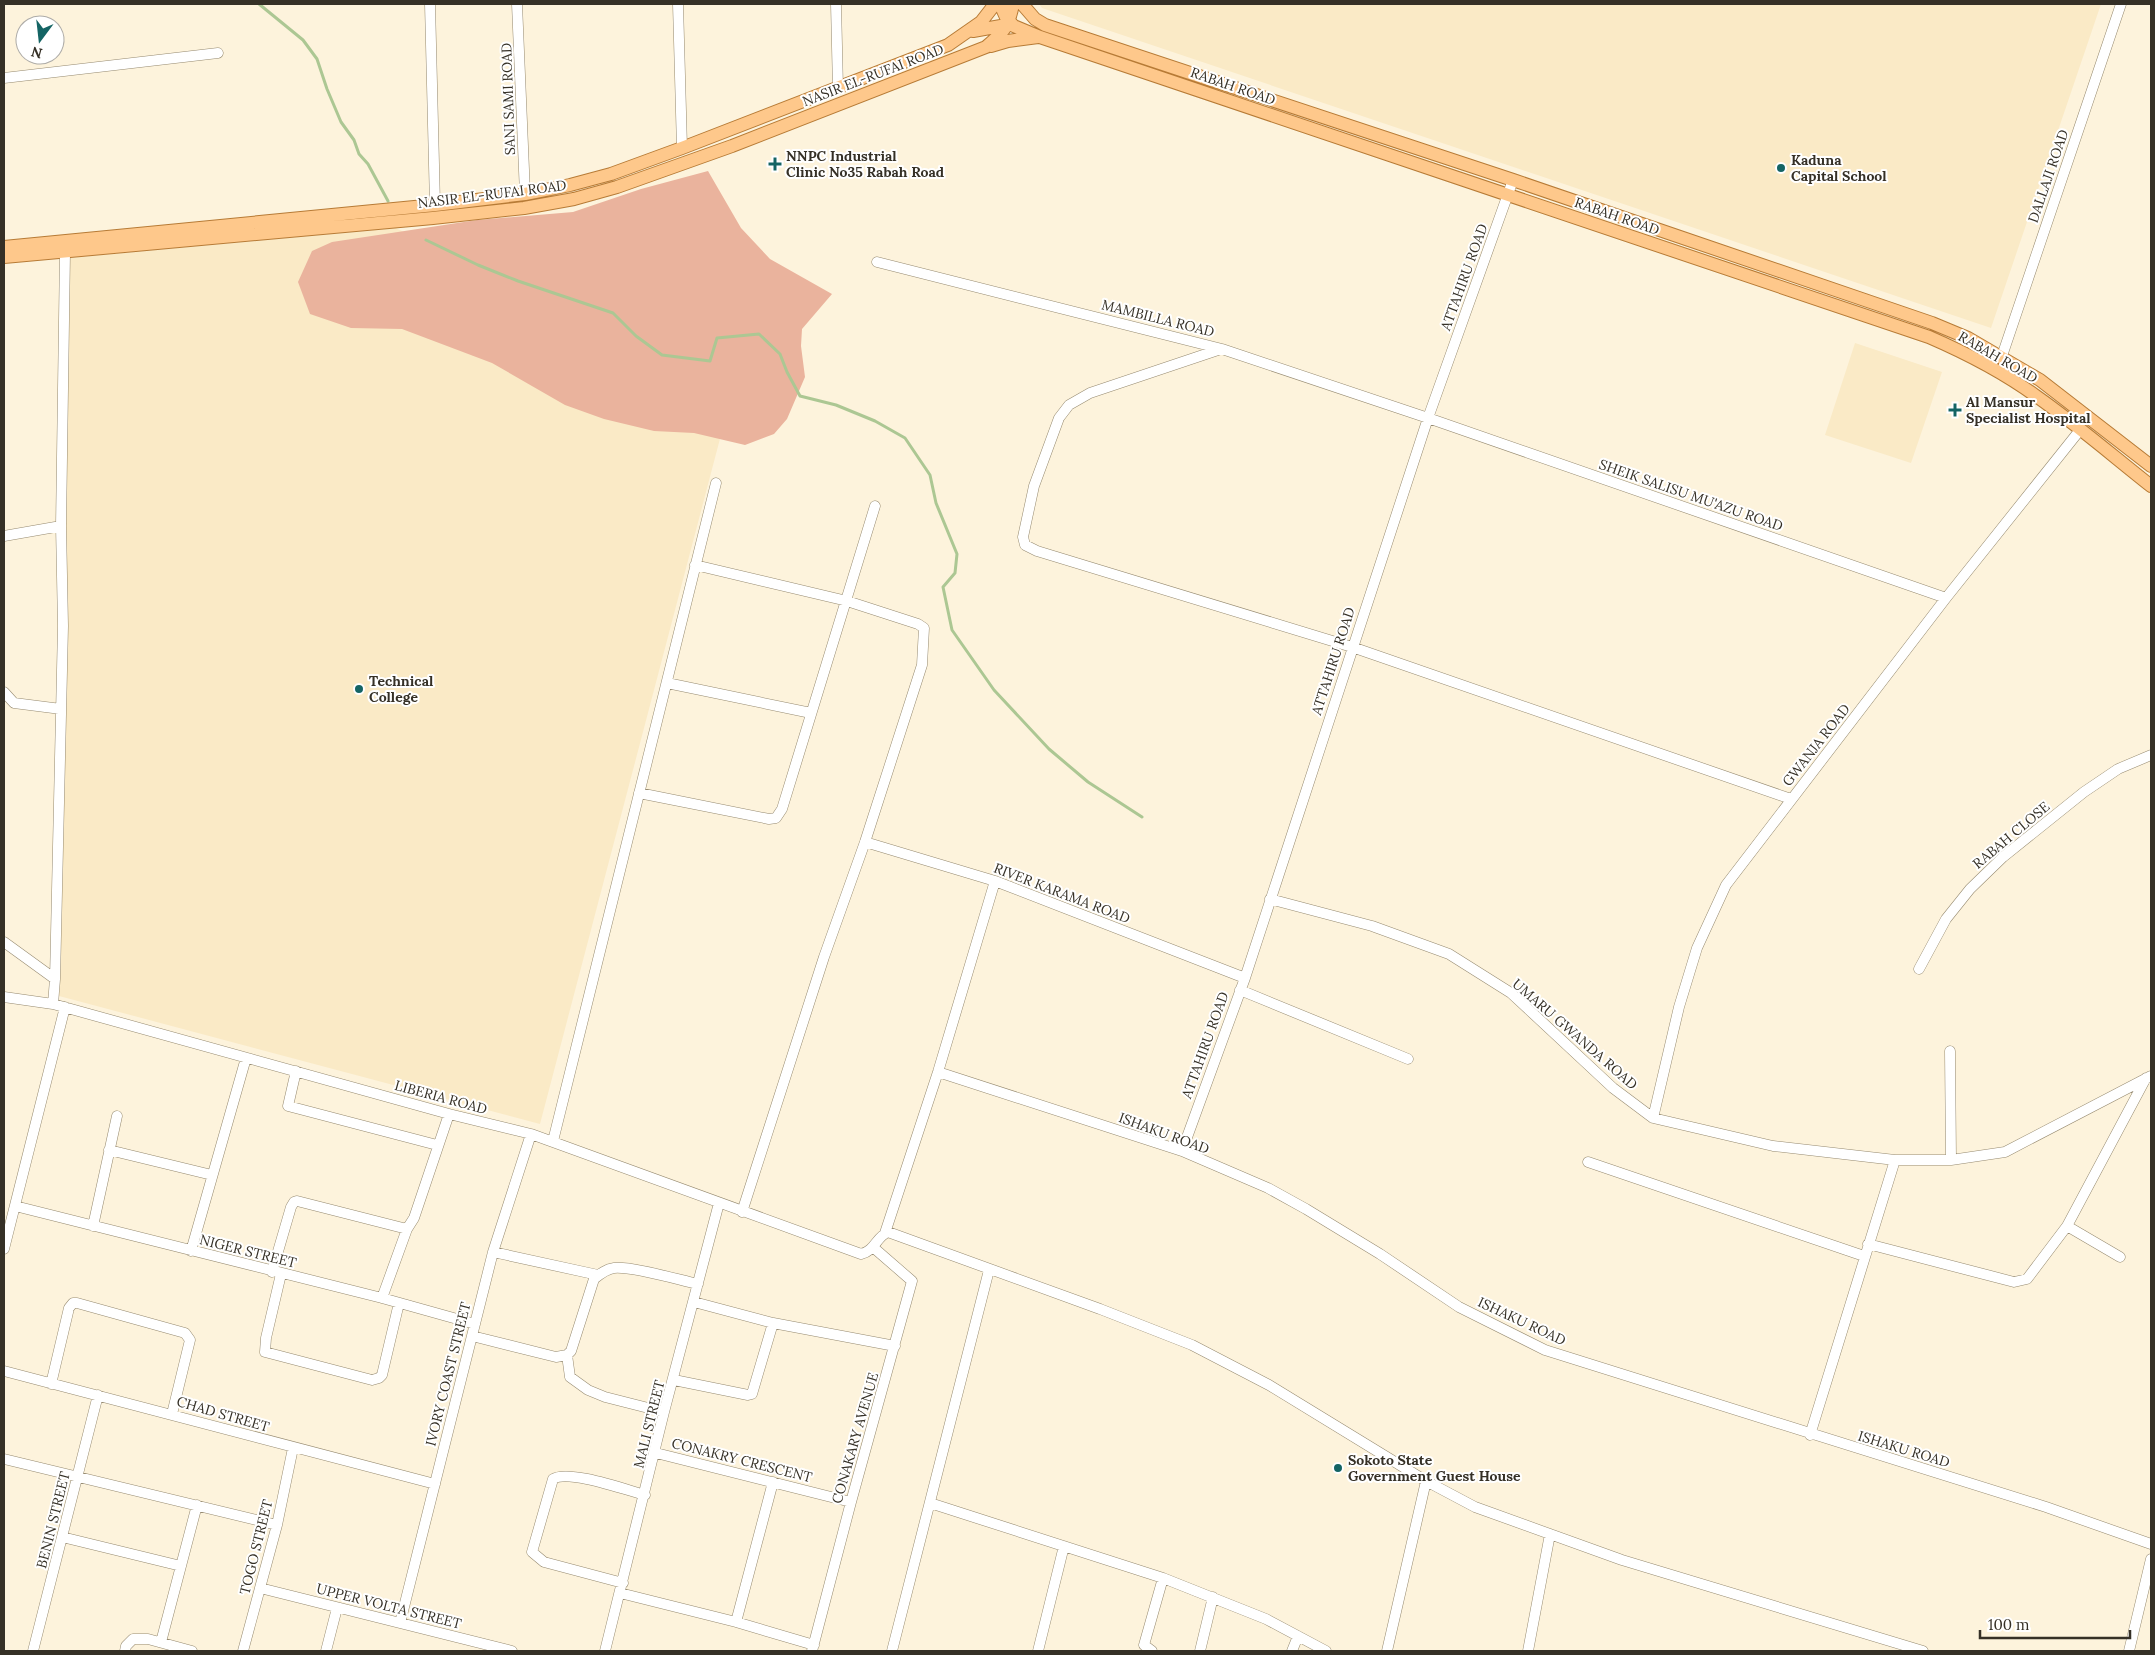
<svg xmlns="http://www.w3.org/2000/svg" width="2155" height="1655" viewBox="0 0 2155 1655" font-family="Lora,serif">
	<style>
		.built { fill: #faeac6 }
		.green { fill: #eab39d }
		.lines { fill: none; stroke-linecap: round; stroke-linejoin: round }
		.stream { stroke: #acc793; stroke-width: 3 }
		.minor-casing { stroke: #968a70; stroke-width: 11 }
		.major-casing { stroke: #b77b36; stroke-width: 14 }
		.minor { stroke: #fff; stroke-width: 10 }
		.major { stroke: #fec88b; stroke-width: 12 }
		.poi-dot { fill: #146464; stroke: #fff; stroke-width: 2 }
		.labels { text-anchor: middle; stroke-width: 4; stroke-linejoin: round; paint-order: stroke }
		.street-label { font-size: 14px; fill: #353026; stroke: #fff }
		.poi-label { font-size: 14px; font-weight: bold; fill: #353026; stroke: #fff; text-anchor: start }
	</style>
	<rect width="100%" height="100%" fill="#fdf3dc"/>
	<path class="built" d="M1039,4H2101L1991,328L1042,8Z
		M396,228L447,254L737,374L540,1124L59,996L68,258Z
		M1855,343L1942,372L1911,463L1825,435Z"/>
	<path class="green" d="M708,171L741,228L770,259L832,294L802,329L801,346L805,377L787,419L774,434L745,445L694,433L654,431L604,419L565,405L492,363L402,329L351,328L310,314L298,282L312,251L332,242L477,220L573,212L641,189Z"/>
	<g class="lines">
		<path class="stream" d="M259,4L303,40L317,59L327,89L341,122L354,140L359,154L368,164L388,201
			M426,240L478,265L518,281L613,313L636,336L662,355L710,361L717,338L759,334L780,354L787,372L800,396L836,405L875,421L905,438L930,475L936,503L957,554L955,573L943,587L952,630L994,690L1049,749L1088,782L1142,817"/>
		<g class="minor-casing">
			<path id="minor" d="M430,4L435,205
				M517,4L525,194
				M678,4L682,148
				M836,4L838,89
				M4,78L218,53
				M877,262L1222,349L1428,418L1946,598
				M1221,349L1090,393L1069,405L1059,418L1034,486L1023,537L1025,545L1037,551L1352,647L1791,799
				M2002,356L2121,4
				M4,536L61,526
				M695,565L847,601L918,624L924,628L922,665L865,842L824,957L742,1212
				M667,683L811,713
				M4,692L14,703L61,709
				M639,793L769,819L776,818L782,809L875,506
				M865,842L995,881L1245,978
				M1270,899L1372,926L1449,954L1511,993L1613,1088L1653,1118L1773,1146L1895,1160H1951L2005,1152L2151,1076
				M4,942L55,979
				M1919,969L1946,919L1970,889L2003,857L2084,792L2118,769L2151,755
				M1240,990L1408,1059
				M4,997L53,1004L449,1114L531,1134L861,1254C875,1251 876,1237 888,1232L1100,1309L1192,1345L1269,1385L1426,1481L1475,1507L1622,1560L1923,1651
				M53,1004L55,979L63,626L61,526L65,252
				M1950,1051L1951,1160
				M296,1071L288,1106L437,1145
				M938,1072L1182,1151L1268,1188L1306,1209L1380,1254L1459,1307L1545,1350L2046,1507L2151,1544
				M1653,1118L1679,1007L1697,948L1726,885L1946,598L2080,430
				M553,1141L716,483
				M109,1150L212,1175
				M1182,1151L1245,978L1428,418L1513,180
				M1588,1162L1864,1256
				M15,1206L382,1298L475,1324
				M93,1226L117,1116
				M2067,1226L2120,1257
				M885,1233L938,1072L995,881
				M1868,1244L2014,1282L2027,1279L2067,1226L2146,1078
				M4,1249L65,1007
				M191,1251L246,1058
				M493,1252L598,1275
				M272,1272L291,1207L294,1202L297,1201L407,1229
				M281,1274L266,1338L265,1352L372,1380L379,1378L382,1375L399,1303
				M382,1298L407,1229L414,1218L449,1114
				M694,1302L773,1323L895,1346
				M472,1336L556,1357L567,1355L571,1351L594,1279C600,1274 606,1269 614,1268C632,1266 679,1280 698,1284
				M567,1355L570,1377L588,1390L605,1397L664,1412
				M4,1371L435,1484
				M674,1380L748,1395L752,1394L773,1323
				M51,1384L69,1308L73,1303H77L185,1333L190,1340L172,1414
				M1810,1435L1895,1160
				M656,1453L851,1502
				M4,1459L277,1525
				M930,1503L1163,1578L1266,1619L1326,1651
				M62,1537L181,1566
				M623,1583L544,1562L532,1552L553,1479C568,1469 626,1490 645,1495
				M260,1588L512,1651
				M620,1593L736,1622L814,1645
				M736,1622L773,1482
				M400,1623L493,1252L531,1134
				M161,1642L197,1505
				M33,1651L98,1395
				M125,1651L126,1646L133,1639H148L192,1651
				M243,1651L277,1525L293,1448
				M326,1651L337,1608
				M605,1651L664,1412L719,1203
				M812,1651L851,1502L912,1281L874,1248
				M892,1651L989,1270
				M1038,1651L1064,1546
				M1152,1651L1144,1645L1163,1578
				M1200,1651L1213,1597
				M1292,1651L1298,1636
				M1387,1651L1426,1481
				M1528,1651L1550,1534
				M2129,1651L2151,1559"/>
		</g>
		<g class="major-casing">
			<path id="major" d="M1000,4L1009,24L1040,37L1929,337C1966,353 2003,372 2036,396C2076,424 2113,456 2151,486
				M1022,4L1035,19L1045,25L1513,180L1932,323L1968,338L2040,380L2151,466
				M973,31L1012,24
				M991,46L1008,41L1038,37
				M4,247L435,205L525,194L570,185L611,174L682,148L948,45L981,22L995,4
				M4,257L433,218L524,208L574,199L617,187L732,146L986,47C1004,32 1009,26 1013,4"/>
		</g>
		<use href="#minor" class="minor"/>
		<use href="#major" class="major"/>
	</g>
	<g class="poi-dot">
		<path d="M772.5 156.5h5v5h5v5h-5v5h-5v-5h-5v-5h5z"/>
		<circle cx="1781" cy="168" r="5"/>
		<path d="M1952.5 402.5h5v5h5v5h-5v5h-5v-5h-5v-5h5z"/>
		<circle cx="359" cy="689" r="5"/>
		<circle cx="1338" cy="1468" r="5"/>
	</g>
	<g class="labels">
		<g class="street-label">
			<text transform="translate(873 75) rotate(-21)" y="5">NASIR EL-RUFAI ROAD</text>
			<text transform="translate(1233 86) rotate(19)" y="5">RABAH ROAD</text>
			<text transform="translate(508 99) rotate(-92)" y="5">SANI SAMI ROAD</text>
			<text transform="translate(2048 176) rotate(-71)" y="5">DALLAJI ROAD</text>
			<text transform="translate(492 194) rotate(-7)" y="5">NASIR EL-RUFAI ROAD</text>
			<text transform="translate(1617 216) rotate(19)" y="5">RABAH ROAD</text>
			<text transform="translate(1464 277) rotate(-70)" y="5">ATTAHIRU ROAD</text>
			<text transform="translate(1158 318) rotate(14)" y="5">MAMBILLA ROAD</text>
			<text transform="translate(1998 357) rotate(30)" y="5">RABAH ROAD</text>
			<text transform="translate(1691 495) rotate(19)" y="5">SHEIK SALISU MU'AZU ROAD</text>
			<text transform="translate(1333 661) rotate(-72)" y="5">ATTAHIRU ROAD</text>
			<text transform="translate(1816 745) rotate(-52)" y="5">GWANJA ROAD</text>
			<text transform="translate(2011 835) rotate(-40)" y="5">RABAH CLOSE</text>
			<text transform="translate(1062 893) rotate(21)" y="5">RIVER KARAMA ROAD</text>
			<text transform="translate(1575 1034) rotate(41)" y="5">UMARU GWANDA ROAD</text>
			<text transform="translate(1205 1045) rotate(-70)" y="5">ATTAHIRU ROAD</text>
			<text transform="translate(441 1097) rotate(15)" y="5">LIBERIA ROAD</text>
			<text transform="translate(1164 1133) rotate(20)" y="5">ISHAKU ROAD</text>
			<text transform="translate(248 1251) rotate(14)" y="5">NIGER STREET</text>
			<text transform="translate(1522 1321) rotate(25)" y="5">ISHAKU ROAD</text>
			<text transform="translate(448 1374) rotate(-76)" y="5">IVORY COAST STREET</text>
			<text transform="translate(223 1414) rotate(16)" y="5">CHAD STREET</text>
			<text transform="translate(649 1424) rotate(-76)" y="5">MALI STREET</text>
			<text transform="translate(855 1438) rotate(-74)" y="5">CONAKARY AVENUE</text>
			<text transform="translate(1904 1449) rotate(17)" y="5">ISHAKU ROAD</text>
			<text transform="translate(742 1460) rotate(14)" y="5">CONAKRY CRESCENT</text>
			<text transform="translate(53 1520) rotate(-76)" y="5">BENIN STREET</text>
			<text transform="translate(256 1547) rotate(-76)" y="5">TOGO STREET</text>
			<text transform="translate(389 1606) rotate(14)" y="5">UPPER VOLTA STREET</text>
		</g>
		<g class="poi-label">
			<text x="786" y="161">NNPC Industrial<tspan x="786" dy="16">Clinic No35 Rabah Road</tspan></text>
			<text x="1791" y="165">Kaduna<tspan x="1791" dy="16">Capital School</tspan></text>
			<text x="1966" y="407">Al Mansur<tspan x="1966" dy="16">Specialist Hospital</tspan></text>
			<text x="369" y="686">Technical<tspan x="369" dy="16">College</tspan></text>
			<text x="1348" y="1465">Sokoto State<tspan x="1348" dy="16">Government Guest House</tspan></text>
		</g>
	</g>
	<rect width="2155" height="1655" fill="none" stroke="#353026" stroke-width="10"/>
	<g transform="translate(40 40) rotate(195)"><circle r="24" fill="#ffffff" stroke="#aeaca8"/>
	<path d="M0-4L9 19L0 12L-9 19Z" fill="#146464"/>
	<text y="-8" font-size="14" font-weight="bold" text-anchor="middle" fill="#353026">N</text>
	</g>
	<path d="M1980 1630v8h150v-8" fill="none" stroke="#353026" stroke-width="2.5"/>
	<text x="1988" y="1630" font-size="15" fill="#353026" stroke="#ffffff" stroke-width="4" paint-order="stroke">100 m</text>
</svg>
